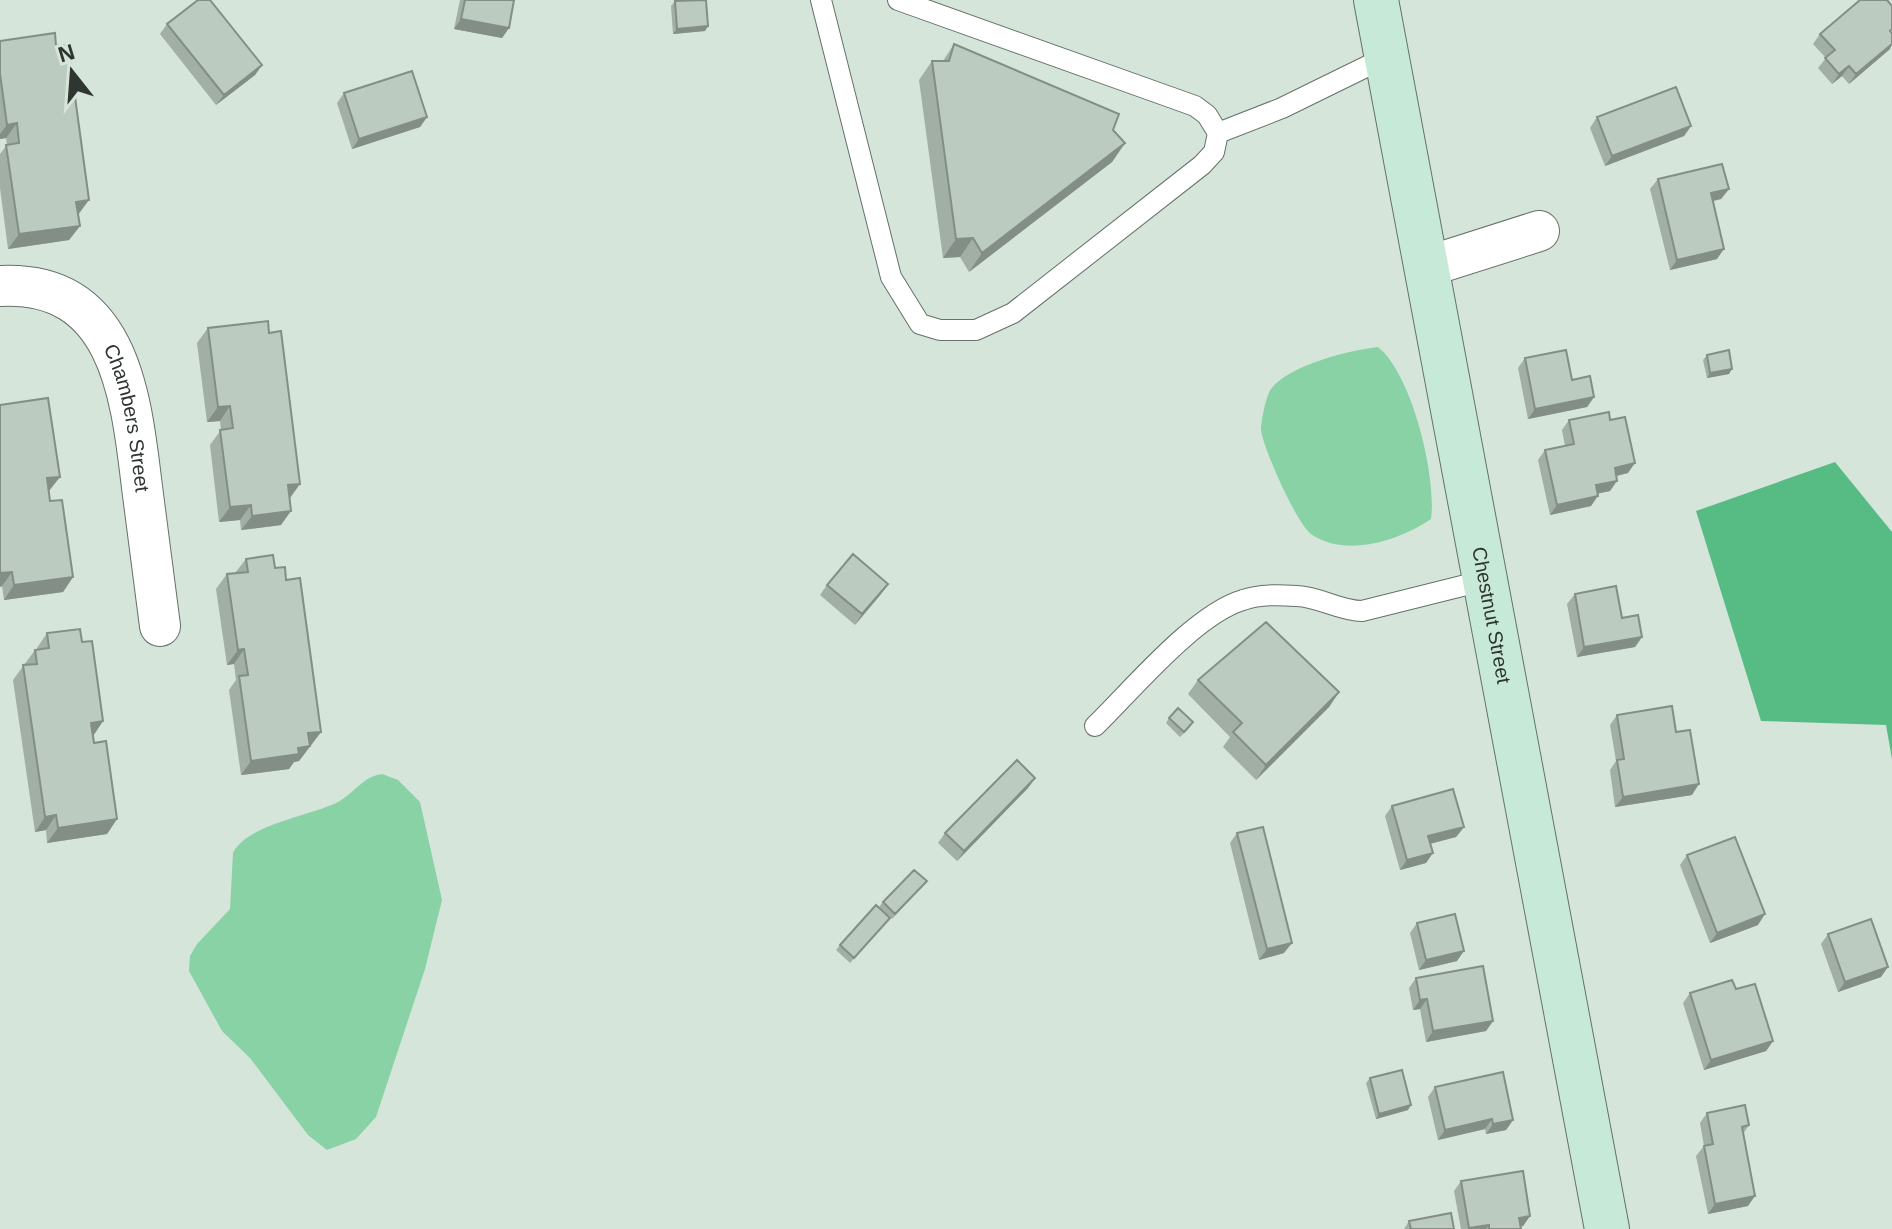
<svg xmlns="http://www.w3.org/2000/svg" width="1892" height="1229" viewBox="0 0 1892 1229" font-family="Helvetica,sans-serif">
	<style>
		.green { fill: #89d2a5 }
		.forest { fill: #57bc84 }
		.lines { fill: none; stroke-linecap: round; stroke-linejoin: round }
		.service-casing { stroke: #647269; stroke-width: 22 }
		.minor-casing { stroke: #647269; stroke-width: 42 }
		.secondary-casing { stroke: #647269; stroke-width: 46 }
		.service { stroke: #fff; stroke-width: 20 }
		.minor { stroke: #fff; stroke-width: 40 }
		.secondary { stroke: #c7e9d7; stroke-width: 44 }
		.wall { fill: #a1afa5 }
		.shaded-wall { fill: #838e86 }
		.building { fill: #bbcbc0; stroke: #838e86; stroke-width: 2 }
		.labels { text-anchor: middle; stroke-width: 7; stroke-linejoin: round; paint-order: stroke }
		.street-label { font-size: 20px; fill: #2f3531; stroke: #d5e5da }
	</style>
	<rect width="100%" height="100%" fill="#d5e5da"/>
	<path class="green" d="M1378,347C1412,374 1437,477 1431,519C1399,541 1345,558 1311,534C1297,524 1263,448 1261,430C1261,421 1266,396 1271,389C1289,365 1350,350 1378,347Z
		M382,774L398,780L420,802L442,900L425,969L376,1117L356,1139L327,1150L308,1135L250,1058L222,1031L189,971L190,956L197,944L230,909L233,853C247,824 312,816 340,801C356,791 363,777 382,774Z"/>
	<path class="forest" d="M1835,462L1892,532V759L1886,725L1761,721L1696,511Z"/>
	<g class="lines">
		<g class="service-casing">
			<path id="service" d="M821,0L891,277L920,324L940,330H976L1013,313L1202,165L1214,152L1218,133L1282,108L1386,57
				M898,0L1195,106L1207,115L1218,133
				M1095,726C1132,690 1195,614 1243,600C1260,594 1280,595 1297,596C1320,597 1340,611 1362,611L1486,580"/>
		</g>
		<g class="minor-casing">
			<g id="minor">
				<path d="M1426,267L1539,231"/>
				<path id="s1" d="M0,286C120,280 131,396 142,487C148,533 154,580 160,626"/>
			</g>
		</g>
		<g class="secondary-casing">
			<g id="secondary">
				<path id="s2" d="M1376,0L1607,1229"/>
			</g>
		</g>
		<use href="#service" class="service"/>
		<use href="#minor" class="minor"/>
		<use href="#secondary" class="secondary"/>
	</g>
	<path class="wall" d="M460,0H514L509,28L502,38L454,29Z
		M675,1L708,26L705,31L673,34L671,6Z
		M167,24L262,65L255,75L216,105L160,34Z
		M1820,34L1890,49L1849,84L1842,76L1832,84L1818,68L1826,58L1813,44Z
		M0,41L78,215L80,226L69,240L8,249L0,188V154L7,145L6,138L0,139Z
		M954,44L1113,130L1125,143L1112,162L969,272L960,257L943,258L919,80L932,61H943Z
		M344,93L427,117L420,127L352,149L337,103Z
		M1597,117L1691,126L1684,136L1605,166L1590,128Z
		M1658,179L1729,189L1721,199L1713,201L1717,259L1670,270L1650,189Z
		M208,328L290,498L281,525L241,530L240,520L219,522L210,445L221,430L220,421L207,422L197,343Z
		M1707,355L1729,374L1707,378L1703,360Z
		M1525,358L1572,380L1594,397L1587,407L1528,419L1518,368Z
		M0,405L49,491L50,501L73,577L63,592L4,600L2,586L0,587Z
		M1569,420H1610L1628,473L1616,476L1610,491L1597,494L1591,506L1550,515L1538,460L1545,450L1565,446L1562,430Z
		M246,559L275,568L286,580L321,732L299,761L294,762L289,769L241,775L229,690L236,680L234,664L227,665L216,589L227,574L235,573Z
		M827,585L881,594L855,625L820,595Z
		M1575,594L1642,637L1635,647L1577,657L1567,604Z
		M47,633L82,642L103,721L93,736L94,743L117,819L107,834L47,843L46,830L35,832L13,680L35,650H37V648Z
		M1198,680L1339,692L1329,707L1256,780L1223,747L1230,737L1188,694Z
		M1617,715L1676,732L1692,795L1615,807L1610,770L1616,761L1610,725Z
		M1169,718L1190,727L1180,737L1166,723Z
		M1035,778L1028,788L957,861L938,843L945,833Z
		M1392,806L1464,827L1456,837L1430,844L1426,863L1400,870L1385,816Z
		M1237,833L1284,953L1259,960L1230,843Z
		M1687,855L1758,925L1710,943L1680,865Z
		M927,881L892,919L879,907L883,902Z
		M890,918L850,963L836,950L840,945Z
		M1417,923L1457,961L1419,970L1410,933Z
		M1828,934L1881,977L1838,992L1821,944Z
		M1416,978L1493,1021L1486,1031L1426,1042L1420,1009L1413,1010L1409,988Z
		M1690,993L1773,1041L1766,1051L1704,1070L1683,1003Z
		M1370,1078L1408,1110L1376,1119L1366,1083Z
		M1435,1087L1513,1120L1506,1130L1486,1134L1485,1129L1438,1140L1428,1097Z
		M1707,1113L1749,1125L1743,1134L1748,1206L1708,1214L1696,1156L1704,1146L1700,1123Z
		M1461,1181L1530,1216L1523,1226L1520,1227L1521,1229H1461L1454,1191Z
		M1409,1221L1454,1229H1404Z"/>
	<path class="shaded-wall" d="M461,19L509,28L502,38L454,29Z
		M708,26L705,31L673,34L677,29Z
		M1892,44L1890,49L1849,84L1856,74Z
		M262,65L255,75L216,105L224,95Z
		M1849,66L1842,76L1832,84L1839,74Z
		M427,117L420,127L352,149L359,139Z
		M17,123L6,138L0,139V134L7,125Z
		M1691,126L1684,136L1605,166L1612,156Z
		M1125,143L1112,162L969,272L982,253Z
		M1729,189L1721,199L1704,203L1711,193Z
		M89,200L78,215L76,202Z
		M80,226L69,240L8,249L19,234Z
		M973,238L960,257L943,258L956,239Z
		M1724,249L1717,259L1670,270L1677,260Z
		M1732,369L1729,374L1707,378L1710,373Z
		M1594,397L1587,407L1528,419L1535,409Z
		M230,406L220,421L207,422L218,407Z
		M1635,463L1628,473L1608,478L1615,468Z
		M60,477L49,491L47,478Z
		M1617,481L1610,491L1589,495L1596,485Z
		M300,484L290,498L288,485Z
		M1598,496L1591,506L1550,515L1557,505Z
		M251,505L240,520L219,522L230,507Z
		M291,511L281,525L241,530L252,516Z
		M12,572L2,586L0,587V573Z
		M73,577L63,592L4,600L14,585Z
		M888,584L881,594L855,625L862,614Z
		M1642,637L1635,647L1577,657L1584,647Z
		M244,649L234,664L227,665L238,650Z
		M1339,692L1329,707L1256,780L1266,765Z
		M103,721L93,736L91,723Z
		M321,732L299,761L294,762L289,769L241,775L251,761L308,733Z
		M1035,778L1028,788L957,861L964,851Z
		M1699,784L1692,795L1615,807L1623,797Z
		M56,815L46,830L35,832L45,817Z
		M117,819L107,834L47,843L58,828Z
		M1464,827L1456,837L1421,846L1428,836Z
		M1433,853L1426,863L1400,870L1407,860Z
		M1765,914L1758,925L1710,943L1717,933Z
		M1292,943L1284,953L1259,960L1267,949Z
		M1464,951L1457,961L1419,970L1426,960Z
		M1888,967L1881,977L1838,992L1845,982Z
		M1427,999L1420,1009L1413,1010L1420,1000Z
		M1493,1021L1486,1031L1426,1042L1433,1031Z
		M1773,1041L1766,1051L1704,1070L1711,1060Z
		M1411,1105L1408,1110L1376,1119L1379,1114Z
		M1492,1119L1485,1129L1438,1140L1445,1130Z
		M1513,1120L1506,1130L1486,1134L1493,1124Z
		M1755,1196L1748,1206L1708,1214L1715,1204Z
		M1530,1216L1523,1226L1512,1228L1519,1218Z
		M1489,1225L1486,1229H1469V1228Z"/>
	<path class="building" d="M198,0H210L262,65L224,95L167,24Z
		M465,0H514L509,28L461,19Z
		M706,0L708,26L677,29L675,1Z
		M1860,0H1887L1892,6V29L1890,31L1892,33V44L1856,74L1849,66L1839,74L1825,58L1835,50L1820,34Z
		M55,33L56,46L68,45L89,200L76,202L80,226L19,234L6,145L19,143L17,123L7,125L0,74V41Z
		M954,44L1119,114L1113,130L1125,143L982,253L973,238L956,239L932,61H949Z
		M412,71L427,117L359,139L344,93Z
		M1676,87L1691,126L1612,156L1597,117Z
		M1722,164L1729,189L1711,193L1724,249L1677,260L1658,179Z
		M268,321L269,333L281,331L300,484L288,485L291,511L252,516L251,505L230,507L220,430L233,428L230,406L218,407L208,328Z
		M1566,350L1572,380L1590,376L1594,397L1535,409L1525,358Z
		M1729,350L1732,369L1710,373L1707,355Z
		M48,398L60,477L47,478L50,501L62,500L73,577L14,585L12,572L0,573V405Z
		M1609,412L1610,420L1625,417L1635,463L1615,468L1617,481L1596,485L1598,496L1557,505L1545,450L1574,444L1569,420Z
		M853,554L888,584L862,614L827,585Z
		M273,555L275,568L285,567L286,580L300,578L321,732L308,733L310,746L298,748L299,754L251,761L239,676L248,675L244,649L238,650L227,574L248,572L246,559Z
		M1616,586L1622,618L1638,615L1642,637L1584,647L1575,594Z
		M1266,622L1339,692L1266,765L1233,732L1242,723L1198,680Z
		M80,629L82,642L92,641L103,721L91,723L94,743L106,741L117,819L58,828L56,815L45,817L23,665L37,664L35,650L49,648L47,633Z
		M1672,706L1676,732L1690,730L1699,784L1623,797L1617,760L1624,759L1617,715Z
		M1178,708L1193,722L1184,732L1169,718Z
		M1017,760L1035,778L964,851L945,833Z
		M1453,789L1464,827L1428,836L1433,853L1407,860L1392,806Z
		M1263,827L1292,943L1267,949L1237,833Z
		M1735,837L1765,914L1717,933L1687,855Z
		M914,870L927,881L895,914L883,902Z
		M876,905L890,918L854,958L840,945Z
		M1455,914L1464,951L1426,960L1417,923Z
		M1871,919L1888,967L1845,982L1828,934Z
		M1483,966L1493,1021L1433,1031L1427,999L1420,1000L1416,978Z
		M1732,980L1736,989L1755,984L1773,1041L1711,1060L1690,993Z
		M1402,1070L1411,1105L1379,1114L1370,1078Z
		M1503,1072L1513,1120L1493,1124L1492,1119L1445,1130L1435,1087Z
		M1745,1105L1749,1125L1742,1127L1755,1196L1715,1204L1704,1146L1713,1144L1707,1113Z
		M1523,1171L1530,1216L1519,1218L1521,1229H1489V1225L1469,1228L1461,1181Z
		M1451,1213L1454,1229H1411L1409,1221Z"/>
	<g class="labels">
		<g class="street-label">
			<text dy="7" stroke="none"><textPath href="#s1" startOffset="208">Chambers Street</textPath></text>
			<text dy="7" stroke="none"><textPath href="#s2" startOffset="626">Chestnut Street</textPath></text>
		</g>
	</g>
	<g transform="translate(72 72) rotate(343)" stroke="#d5e5da" stroke-width="6" paint-order="stroke">
	<path d="M0-6L14 30L0 20L-14 30Z" fill="#2f3531"/>
	<text y="-12" font-size="22" font-weight="bold" text-anchor="middle" fill="#2f3531">N</text>
	</g>
</svg>
